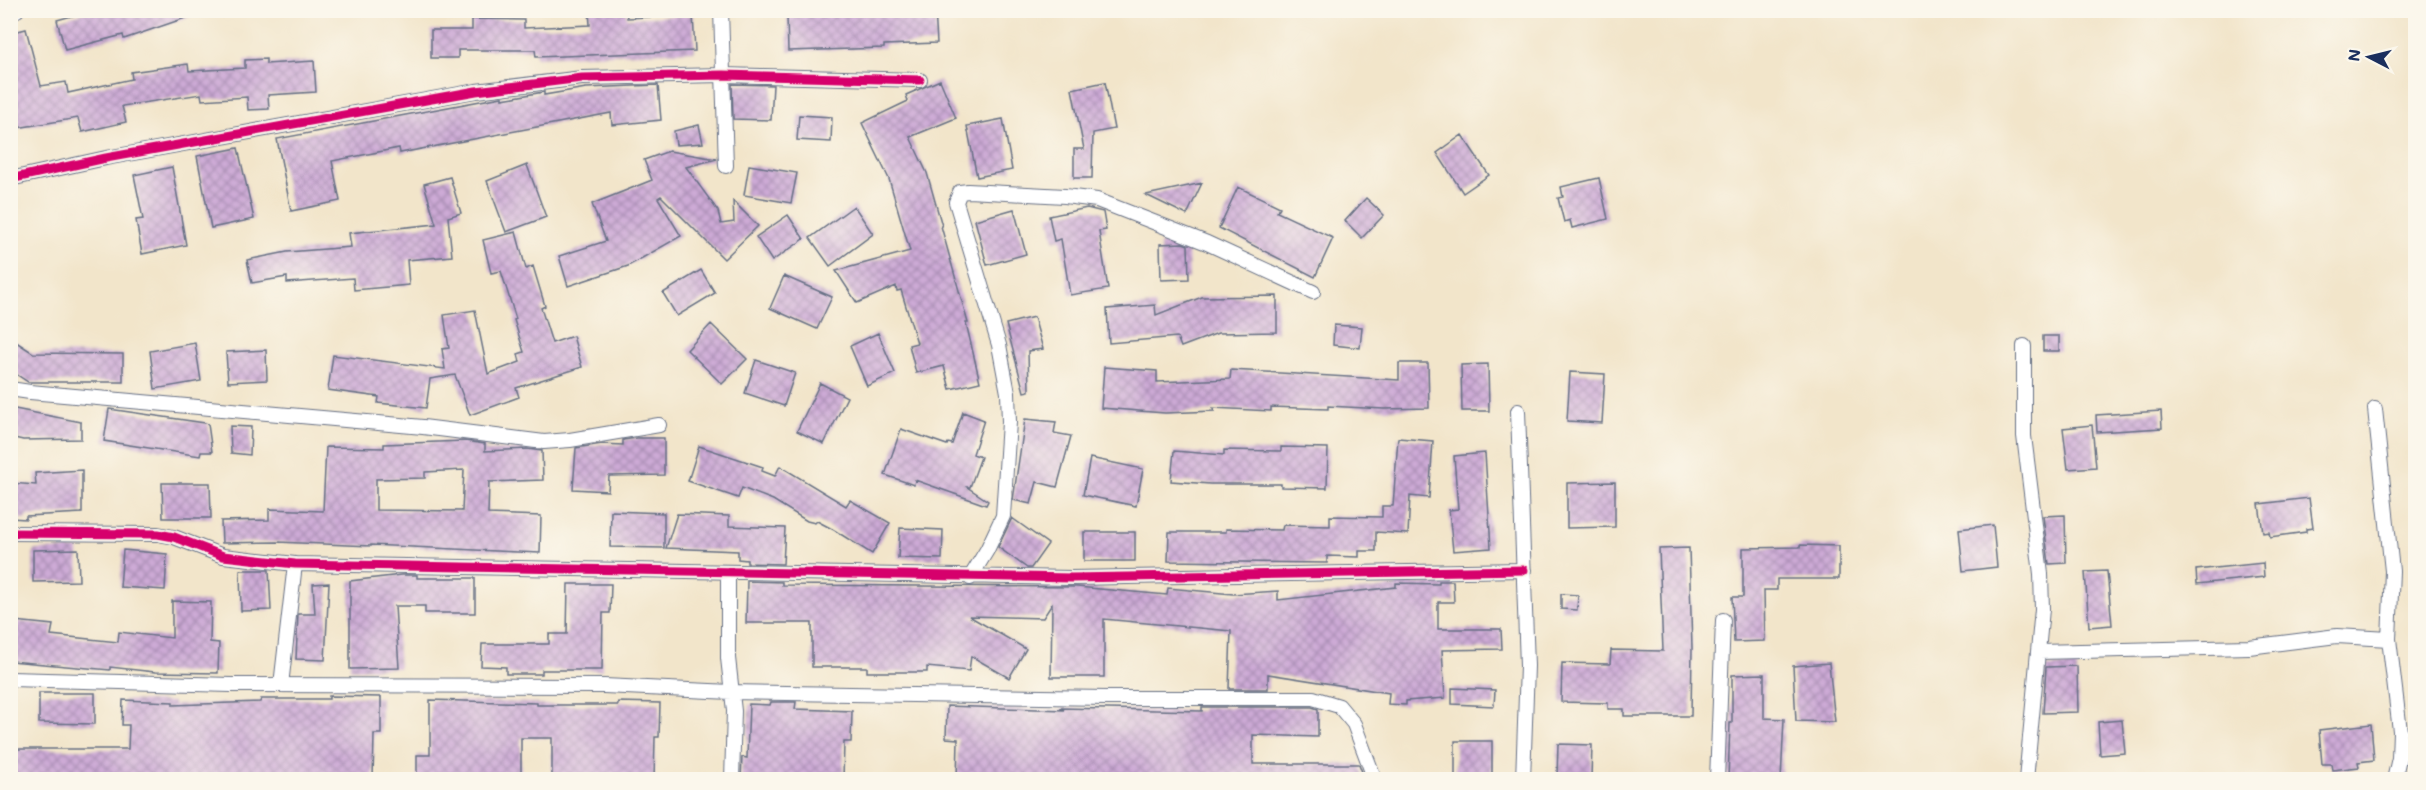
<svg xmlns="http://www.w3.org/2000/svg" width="2426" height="790" viewBox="0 0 2426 790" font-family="Mali,sans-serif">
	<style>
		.building { fill: url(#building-cross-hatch); fill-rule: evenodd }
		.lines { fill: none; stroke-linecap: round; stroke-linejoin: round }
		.minor-casing { stroke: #666f84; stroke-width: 16 }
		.minor { stroke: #fff; stroke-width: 14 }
		.cycleway-casing { stroke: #fbf7ec; stroke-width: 13 }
		.cycleway { stroke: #d6006c; stroke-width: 9 }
	</style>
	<defs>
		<pattern id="building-cross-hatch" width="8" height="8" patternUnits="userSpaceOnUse" patternTransform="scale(1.5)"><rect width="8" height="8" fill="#cdaad6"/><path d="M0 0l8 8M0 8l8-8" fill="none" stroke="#a68bb1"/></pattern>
	</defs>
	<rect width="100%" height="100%" fill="#fbf7ec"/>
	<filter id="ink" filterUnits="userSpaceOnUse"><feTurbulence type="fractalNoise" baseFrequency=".0167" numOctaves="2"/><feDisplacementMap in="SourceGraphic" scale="12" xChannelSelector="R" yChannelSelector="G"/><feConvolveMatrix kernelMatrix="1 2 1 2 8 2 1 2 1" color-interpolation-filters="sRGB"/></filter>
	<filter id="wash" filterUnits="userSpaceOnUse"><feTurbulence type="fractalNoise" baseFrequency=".008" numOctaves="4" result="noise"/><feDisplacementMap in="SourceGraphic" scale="24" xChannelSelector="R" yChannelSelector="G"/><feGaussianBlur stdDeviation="1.35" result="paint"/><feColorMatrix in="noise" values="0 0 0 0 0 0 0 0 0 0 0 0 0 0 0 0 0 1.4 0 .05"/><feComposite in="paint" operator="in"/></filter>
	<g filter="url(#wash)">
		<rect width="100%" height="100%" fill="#f2e5ca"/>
		<g id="blocks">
			<path class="building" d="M93,10H200V13L124,39L123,35L65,50L57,20Z
				M589,10H626L627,18L693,15L695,51L536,57L535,50H458V58H431V30H472V19L524,20V28L590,25Z
				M887,10H935L937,43L884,45V48L788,51L787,16L888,12Z
				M26,29L41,86L66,82L68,93L132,79L131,72L188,64L189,71L245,68V60L266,59V64L314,61L316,92L268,95L269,109L248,110L247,97L202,100L201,94L122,106L126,122L82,132L78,118L10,129V33Z
				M940,80L956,118L910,137L927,173L942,226H941L968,323H966L980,382L950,389L944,366L916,373L909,345L917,343L901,290L897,291L896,286L857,303L836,271L910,251L889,179L862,123L908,101L906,95Z
				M1105,82L1114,129L1093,133L1092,178H1074V149H1084L1072,89Z
				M732,84L773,85L771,120L733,119Z
				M658,85L661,120L612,125L611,113L400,153L399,148L332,161L340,201L291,211L277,139L502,97V99L544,92V95L586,88Z
				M799,115L832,117L831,142L797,140Z
				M1003,119L1012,170L977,177L967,126Z
				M699,125L703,143L676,145L674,131Z
				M1462,135L1489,175L1463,193L1437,153Z
				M238,148L254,219L211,228L197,156Z
				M669,151L717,159L686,167L718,211L721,224L734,222L733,201L758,226L724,259L661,196L658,198L681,236L628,266L568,286L559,256L606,241L592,204L652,180L644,160Z
				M527,165L546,217L506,232L487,181Z
				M749,165L797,173L791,203L744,195Z
				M172,167L186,245L142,254L136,220L143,219L134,175Z
				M450,177L461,213L448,217L452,256L407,260L409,285L354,290L353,278L287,283V277L252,283L247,260L287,252L351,247L349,233L436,224L424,184Z
				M1599,178L1608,219L1572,228L1570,220L1564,222L1558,198L1563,197L1561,187Z
				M1202,183L1187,215L1146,195Z
				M1238,187L1280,207L1277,212L1333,238L1315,277L1219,228Z
				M1366,198L1384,215L1362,238L1345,221Z
				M854,206L873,234L830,266L810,238Z
				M1087,208L1103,212L1106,230L1099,231L1108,289L1070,295L1061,239L1054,241L1049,216Z
				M1014,209L1026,254L987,265L975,220Z
				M788,215L804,239L772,261L756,237Z
				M516,232L526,269L533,266L545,306L541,308L552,343L573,336L582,367L516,388L519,397L470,415L455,375L430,379L426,408L378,403L379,397L328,390L333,355L445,369L442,349L449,348L444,315L475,310L488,374L520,362L518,354L524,352L514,320L516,319L501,271L491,273L483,240Z
				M1183,243L1188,245L1189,279L1161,280L1160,244Z
				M701,270L715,293L677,316L663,293Z
				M784,276L832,297L817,329L770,308Z
				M1277,296V332L1218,333L1181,347L1177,337L1109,343L1107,309L1155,305L1156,315L1202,297Z
				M1034,317L1043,349L1028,351L1029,391L1024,392L1006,324Z
				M711,324L747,359L722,384L687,350Z
				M1334,325L1362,327L1360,348L1333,345Z
				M878,333L895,373L867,386L850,346Z
				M2043,336H2059V351H2043Z
				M10,338L33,353L123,354V382H28L10,370Z
				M195,343L201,381L155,389L150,351Z
				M266,350L267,380L228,382L226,352Z
				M756,360L795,373L784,406L745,393Z
				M1399,363H1428L1429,408L1384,409L1328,406V409L1271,407V411L1213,408L1214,411L1165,413L1101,408L1104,367L1157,371V382L1230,379L1231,370L1399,380Z
				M1488,364L1489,411H1462L1461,365Z
				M1570,372L1605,374L1602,423L1567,421Z
				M820,383L847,397L824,444L797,431Z
				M10,408L81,422V439L23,440L10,437Z
				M109,409L205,423L208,424L212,452H201L200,456L104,441Z
				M2161,411L2162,428L2097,432L2096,415Z
				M963,412L984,420L973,454L981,457L970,487H967L988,501L986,505L915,480L914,485L885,475L901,429L947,445L948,443L952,444Z
				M1025,419L1056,422L1054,433L1071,436L1057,487L1037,482L1031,504L1013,500Z
				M2092,425L2096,467L2068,469L2063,428Z
				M230,426L251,427L250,455L231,453Z
				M637,438H664V475L609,476L608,491L573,489L576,448L602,444L623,445V440Z
				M1398,438L1433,441L1429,498L1410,496L1408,534L1376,532V551H1359V557L1327,556V563L1168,561L1169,532H1226V529L1282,530L1283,525L1330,526V516L1382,517V506H1393Z
				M465,441L485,444V451L527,449L542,451L543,480L489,482L488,514L541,516L540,553L371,545V546L277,542L222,543L221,521L269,520V509L323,511L326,447L384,448V444ZM464,470L462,511L376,510V479L425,478V472Z
				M699,446L763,467L762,471L775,476L780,466L846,506L850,500L890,523L872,554L834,530L817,521L815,523L807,521L773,500L742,488L738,498L688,481Z
				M1281,447L1328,448L1327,488L1281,487V484H1210L1171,481L1174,451L1224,455V450L1281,451Z
				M1485,453L1491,548L1453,551L1449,510L1458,509L1454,456Z
				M1090,458L1143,469L1136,506L1083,495Z
				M82,470V513L26,516V519L10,518V483L36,485L35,473Z
				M1615,482V527L1567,528V483Z
				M162,483H210L211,518H163Z
				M2309,498L2313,528L2306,529V532L2270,537L2269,532L2263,533L2259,504Z
				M611,511L664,513V548L610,547Z
				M677,514L729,516V526L785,528L783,564L747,563V560L738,559V551L666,548Z
				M2065,515L2066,563L2049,564L2043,516Z
				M1012,518L1048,544L1031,568H1027L998,547Z
				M1993,525L1997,567L1963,571L1959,529Z
				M900,528L943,530L942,559L898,558Z
				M1084,532H1135V561H1084Z
				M1800,545L1839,546V579H1777V590H1764L1765,641L1734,642L1732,597H1743V548L1800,547Z
				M1689,548L1692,648L1691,716H1624V709H1608V703L1561,702L1562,663L1610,664L1611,650L1663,651L1659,549Z
				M78,549L79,581L33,582V550Z
				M123,550L167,554L165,590L120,587Z
				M2263,563L2264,577L2197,584L2196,570Z
				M240,570H269L271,610L241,611Z
				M2107,571L2112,625L2089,627L2085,572Z
				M401,575H417V578H475V613H425V606H395L399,668L350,669V581Z
				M747,581L782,582V585L1077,587L1167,595L1168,588L1233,594L1278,591V600L1396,587V583L1439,584V581H1453L1454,602H1438V629H1501L1502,649L1442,650L1445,698L1406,701V705L1388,704L1389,693L1268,674V689H1229L1231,631L1104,619V677H1051L1052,604L1043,618L969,616L1026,649L1009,678L971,656L969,671L927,667V672H867V667H812V623H746Z
				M329,583L325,660L296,659L298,614H315L313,584Z
				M568,584H611L610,613H603L602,670H542V674H506V667L481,666L482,644H549V634H567Z
				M1561,594L1578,595L1577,610L1561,609Z
				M172,601L211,602L210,642L219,643L218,673L155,672L110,667V670L11,661L15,621L53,625L51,635L118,642L119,632L172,638Z
				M1829,663L1835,722L1796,721L1793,666Z
				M2077,666L2078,712L2043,713L2046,667Z
				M1764,674V718L1784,719L1781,780H1728L1730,723H1732V675Z
				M1452,688L1495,690L1494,706L1452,704Z
				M39,693H95V724L39,723Z
				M329,696L381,697V734H374L373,780L10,779V749H128L129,725H122L123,700L173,702V705L260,702L261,699H329Z
				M430,700L537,703V705H618V702L660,703L659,737H655L654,780H552V738H521V780H417V755H430Z
				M771,702H796L795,709L852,711L851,742H844L843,780H741L742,757L747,758L749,704L770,705Z
				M947,706L1064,710L1060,708L1202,711V707H1312L1318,709V737L1253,735V764H1359L1365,780H957L958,739L946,738Z
				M2122,720L2125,753L2100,755L2098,722Z
				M2371,724L2374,760L2358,762L2359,767L2332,770L2331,764H2322L2319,730Z
				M1455,741H1492V779H1455Z
				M1558,744L1592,745L1591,778L1557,777Z"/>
		</g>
	</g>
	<g filter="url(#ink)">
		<use href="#blocks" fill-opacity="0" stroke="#666f84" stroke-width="1.5"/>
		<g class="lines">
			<g class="minor-casing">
				<path id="minor" d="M721,10L726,166
					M10,13L17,10
					M10,179L106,158L476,91L582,78L723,75L920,80
					M2024,346V436L2041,574L2042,609L2026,780
					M10,389L30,392L423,427L544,442L570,440L659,425
					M2375,409L2392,571L2389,639L2400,731L2399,758L2394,780
					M1518,411L1527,666L1523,780
					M10,533L158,534L174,537L223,556L295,564L1072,578L1524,570
					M728,573V658L734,711L732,780
					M970,578L987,550L1003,516L1009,422L1008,393L999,345L956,202L960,192L968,191L1065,196L1097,200L1207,243L1313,292
					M2039,652L2249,647L2337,636L2389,639
					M10,679L231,685L604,686L731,692L1107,698H1313L1339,706L1354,724L1375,780
					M281,685L295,564
					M1717,780L1723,620"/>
			</g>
			<use href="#minor" class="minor"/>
			<g class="cycleway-casing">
				<path id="cycleway" d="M10,179L106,158L476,91L582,78L723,75L920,80
					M10,533L158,534L174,537L223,556L295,564L1072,578L1524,570"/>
			</g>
			<use href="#cycleway" class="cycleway"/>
		</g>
	</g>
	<rect width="2426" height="790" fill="none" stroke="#fbf7ec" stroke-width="36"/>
	<g transform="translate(2369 57) rotate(277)" stroke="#fbf7ec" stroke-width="4.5" paint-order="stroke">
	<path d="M0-4.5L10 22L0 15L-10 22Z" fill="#1b2f5e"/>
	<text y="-9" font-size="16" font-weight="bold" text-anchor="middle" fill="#1b2f5e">N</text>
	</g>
</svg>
